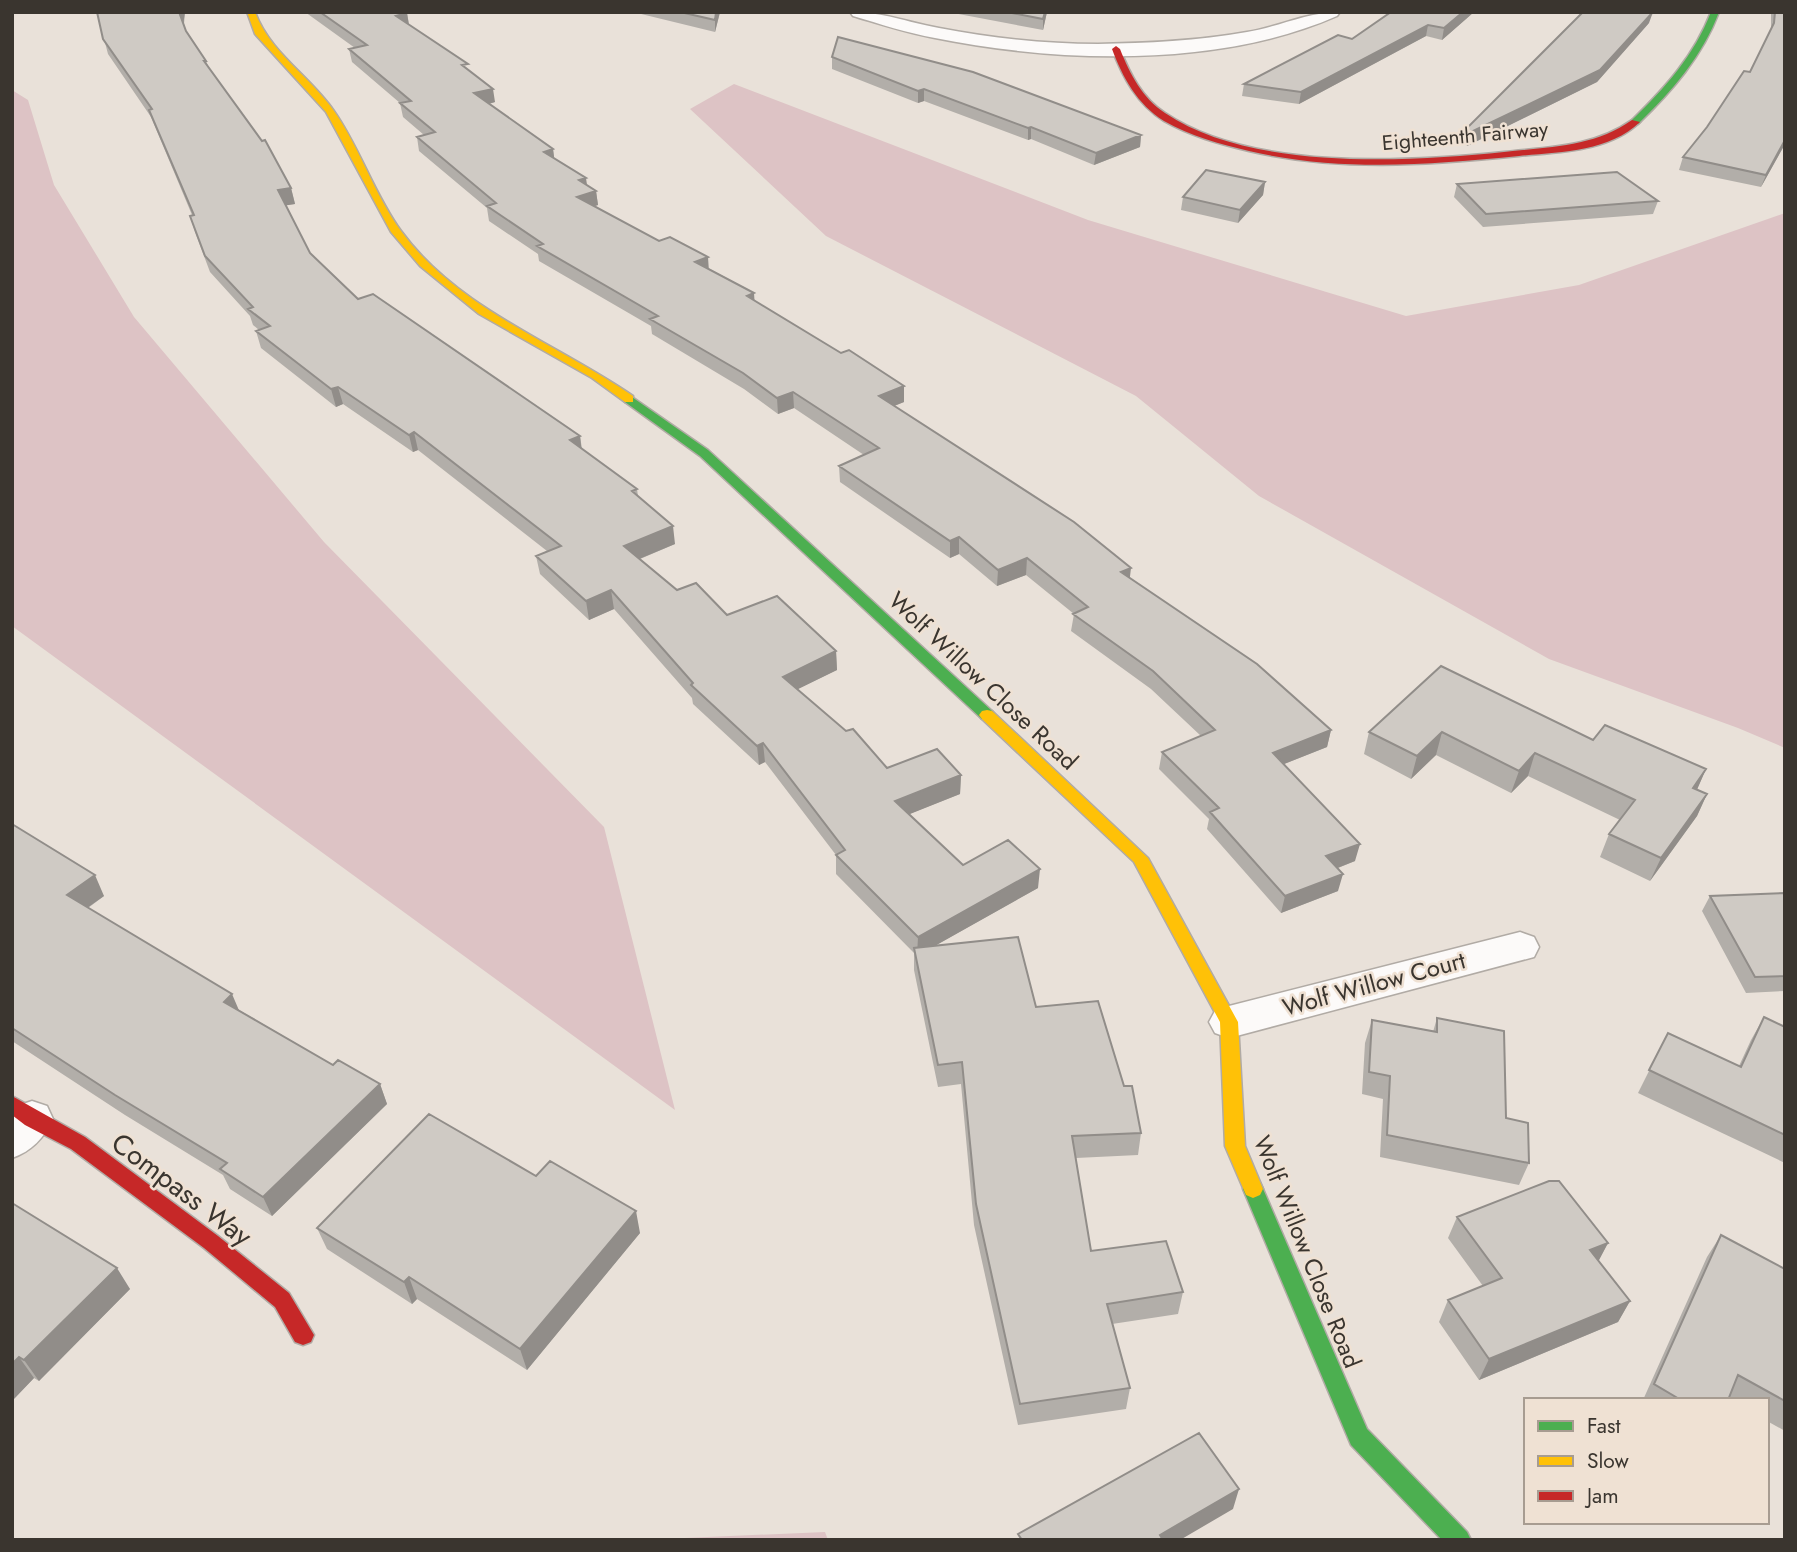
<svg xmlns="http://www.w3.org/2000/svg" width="1797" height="1552" viewBox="0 0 1797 1552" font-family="Jost,sans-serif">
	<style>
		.green { fill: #ddc3c5 }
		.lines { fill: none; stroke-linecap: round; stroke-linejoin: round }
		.street-casing { stroke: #b1aba5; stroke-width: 3 }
		.fast-casing { stroke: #b1aba5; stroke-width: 3 }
		.slow-casing { stroke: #b1aba5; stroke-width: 3 }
		.jam-casing { stroke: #b1aba5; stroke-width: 3 }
		.street { fill: #fcfaf9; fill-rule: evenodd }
		.fast { fill: #4caf50; fill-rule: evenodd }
		.slow { fill: #ffc107; fill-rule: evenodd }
		.jam { fill: #c62828; fill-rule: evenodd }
		.wall { fill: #b2aea9 }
		.shaded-wall { fill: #918d89 }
		.building { fill: #cfcac4; stroke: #918d89; stroke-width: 2 }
		.labels { text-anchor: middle; stroke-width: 5; stroke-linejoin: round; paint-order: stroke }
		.far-street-label { font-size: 21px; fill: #3a352f; stroke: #efe1d3 }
		.street-label { font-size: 24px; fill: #3a352f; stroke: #efe1d3 }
		.near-street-label { font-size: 28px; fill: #3a352f; stroke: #efe1d3 }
	</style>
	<rect width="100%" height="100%" fill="#e9e1d9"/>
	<path class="green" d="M734,84L1088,220L1406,316L1579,285L1785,213V748L1738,728L1549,659L1259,496L1136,396L826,236L690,109Z
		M12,90L28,100L54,185L134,317L324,542L604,827L675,1110L12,626Z
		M825,1532L828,1540H639Z"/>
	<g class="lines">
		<g class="street-casing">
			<path id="street" d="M850,12C884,12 906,22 939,28C991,38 1045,44 1098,44C1147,43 1198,41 1247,32C1279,27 1307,12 1340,12L1337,16C1219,68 1059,63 935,38C907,33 880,24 853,16Z
				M1520,932L1534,937L1539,947L1534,957L1229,1038L1215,1033L1209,1022L1215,1011L1229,1006Z
				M32,1101L47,1106L53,1119C44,1138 32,1151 12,1158V1111L17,1106Z"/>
		</g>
		<g class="fast-casing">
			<path id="fast" d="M1711,12H1719C1702,57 1672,91 1638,124H1632V120C1665,88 1694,56 1711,12Z
				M629,395L708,450L992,711L995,715L992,719H982L700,456L625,402L623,399Z
				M1253,1180L1260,1183L1263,1189L1367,1429L1467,1532L1471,1540H1442L1351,1445L1243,1189L1246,1183Z"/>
		</g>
		<g class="slow-casing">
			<path id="slow" d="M247,12H255C270,53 310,76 334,111C360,148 374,194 401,231C458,309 556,343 633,396V402H625L592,378L479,314L420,266L391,232L326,112L255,34Z
				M987,710L992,711L1148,858L1238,1022L1245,1146L1263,1189L1260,1195L1253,1198L1246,1195L1225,1146L1220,1022L1134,862L982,719L979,715L982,711Z"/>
		</g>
		<g class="jam-casing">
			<path id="jam" d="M1116,46L1120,49C1130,74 1142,98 1165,113C1251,171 1406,162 1504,152C1549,147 1594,147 1632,120L1640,122C1609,152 1559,152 1519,156C1428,165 1339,172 1249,151C1220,144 1190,136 1164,121C1137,104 1123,78 1112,49Z
				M12,1096L85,1137L218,1236L289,1293L314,1335L311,1342L303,1345L295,1342L275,1307L204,1248L71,1149L25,1125L12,1115Z"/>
		</g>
		<use href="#street" class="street"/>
		<use href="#fast" class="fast"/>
		<use href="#slow" class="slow"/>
		<use href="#jam" class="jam"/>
	</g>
	<path class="wall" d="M97,12H185L184,24L186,31L206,61L208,66L291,188L295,204L286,205L310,253L358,299L580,436L582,449L637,489L638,496L675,544L640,559L677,590L727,615L836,651L837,670L797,689L887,768L961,775L960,794L909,814L963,865L1038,888L936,945L1036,1007L1124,1086L1141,1133L1138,1155L1076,1158L1091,1251L1183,1292L1178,1314L1112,1324L1130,1388L1126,1409L1018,1425L974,1225L961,1084L938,1087L914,970V953L836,874V855L765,762L759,765L693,704L692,698L614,609L589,620L540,574L536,556L547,551L418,450L413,452L343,404L336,407L261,348L256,331L259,330L253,325L250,316L210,272L195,232L190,216L192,215L151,117L108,54Z
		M305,12H405L407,13L409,24L469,71L495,102L489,104L553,149L554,158L587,185L596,191L598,205L595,206L754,293V300L904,402L894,406L1130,579L1331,730L1327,747L1284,764L1355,861L1338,868V891L1281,913L1207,829L1209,819L1159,769L1162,752L1201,736L1151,689L1071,631L1074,614L1026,575L997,586L959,554L950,558L840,482L839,466L864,455L794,408L778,414L744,389L652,334L651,326L539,261L538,254L489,221L487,208L419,151L417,137L424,135L403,117L400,103L352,62L349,49L355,48Z
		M633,12H720L715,32Z
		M948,12H1047L1043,30Z
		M1474,12L1442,40L1426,36L1299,104L1242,96L1244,84L1352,39Z
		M1771,12H1785V144L1761,187L1679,170L1683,157L1750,72L1771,30Z
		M1649,23L1597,82L1467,146L1464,141L1466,129Z
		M832,57L1141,135L1140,147L1094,165L1031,139L1028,140L924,101L918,103L832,69Z
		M1265,182L1263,195L1238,223L1181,210L1183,197Z
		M1457,184L1658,201L1653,214L1483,227L1454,197Z
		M1441,666L1593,740L1706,769L1697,789L1707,794L1697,816L1650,881L1600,857L1609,834L1620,820L1528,776L1511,793L1436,755L1411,779L1364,754L1369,732Z
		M12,824L104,896L88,908L239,1010L333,1065L380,1084L387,1104L272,1216L230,1189L223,1175L125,1115L12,1041Z
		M1785,893V991L1746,993L1702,911L1710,896Z
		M1764,1017L1785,1027V1163L1638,1093L1668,1033L1739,1066L1751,1040Z
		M1437,1018L1506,1118L1529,1163L1519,1185L1380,1157L1383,1099L1362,1094L1365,1043L1372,1020L1433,1032Z
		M536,1176L640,1233L527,1370L417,1299L412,1304L327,1249L317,1228Z
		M12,1203L130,1289L39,1381L34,1378L12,1401Z
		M1457,1217L1608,1243L1598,1261L1630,1301L1618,1322L1479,1380L1439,1322L1448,1300L1483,1286L1448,1238Z
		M1721,1235L1785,1269V1431L1767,1421V1400H1730L1728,1399V1400H1643L1707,1257Z"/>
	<path class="shaded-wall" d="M179,12H185L183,26Z
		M716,12H720L715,32V20Z
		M1045,12H1047L1043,30V19Z
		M1463,12H1474L1442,40L1444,28Z
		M1653,12L1649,23L1597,82L1467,146L1469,133Z
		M407,13L409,26L396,16Z
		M1428,25L1426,36L1299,104L1301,92Z
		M493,89L495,102L477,107L474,93Z
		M924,89V101L918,103V91Z
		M1031,127V139L1028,140V128Z
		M1141,135L1140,147L1094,165L1096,153Z
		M1785,140V144L1761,187L1766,175Z
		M553,149L555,164L544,152Z
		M586,178L588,192L579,180Z
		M1265,182L1263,195L1238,223L1240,210Z
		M291,188L295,204L282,206L278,190Z
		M596,191L598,205L579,211L577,197Z
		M708,257L709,272L695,262Z
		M754,293L755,308L747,296Z
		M904,386V402L879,412V396Z
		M338,387L343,404L336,407L331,389Z
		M793,392L794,408L778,414L777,398Z
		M414,432L418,450L413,452L409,435Z
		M580,436L582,454L570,440Z
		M673,526L675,544L627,564L624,546Z
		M959,537V554L950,558V541Z
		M1027,558L1026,575L997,586L998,570Z
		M1131,568L1129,585L1121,572Z
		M611,590L614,609L589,620L586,601Z
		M836,651L837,670L784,696L783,677Z
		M1331,730L1327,747L1269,770L1273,753Z
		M1442,732L1436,755L1411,779L1417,756Z
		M763,743L765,762L759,765L757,746Z
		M1535,753L1528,776L1511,793L1519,771Z
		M1706,769L1696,792L1693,788Z
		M961,775L960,794L895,820V801Z
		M1707,794L1697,816L1650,881L1661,858Z
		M1360,844L1355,861L1322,874L1326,856Z
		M1040,869L1038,888L917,956L918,937Z
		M1343,874L1338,891L1281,913L1285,896Z
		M95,875L104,896L77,915L67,895Z
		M232,994L241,1015L224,1002Z
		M380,1084L387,1104L272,1216L263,1197Z
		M636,1211L640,1233L527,1370L520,1349Z
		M1608,1243L1597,1264L1590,1250Z
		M117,1268L130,1289L39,1381L24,1360Z
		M409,1277L417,1299L412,1304L404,1282Z
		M1630,1301L1618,1322L1479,1380L1489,1359Z
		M19,1357L34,1378L12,1401V1364Z
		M1239,1489L1233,1509L1180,1540H1159L1160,1535Z"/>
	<path class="building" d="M97,12H179L186,31L206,61H204L262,141L265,140L291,188L278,190L310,253L358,299L373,294L580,436L570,440L637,489L632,491L673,526L624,546L677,590L696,583L727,615L777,596L836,651L783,677L846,731L853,729L887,768L937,749L961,775L895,801L963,865L1008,840L1040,869L918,937L836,855L845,850L763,743L757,746L691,685L693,683L611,590L586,601L536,556L561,546L414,432L409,435L338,387L331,389L256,331L270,326L248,309L253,307L205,256L190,216L194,215L149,110L152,109L103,39Z
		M320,12H405L407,13L396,16L468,64L462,65L493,89L474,93L553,149L544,152L586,178L579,180L596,191L577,197L659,241L670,237L708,257L695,262L754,293L747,296L841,353L849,350L904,386L879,396L1074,522L1131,568L1121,572L1257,664L1331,730L1273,753L1360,844L1326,856L1343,874L1285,896L1210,812L1219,808L1162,752L1215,730L1153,671L1073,614L1088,607L1027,558L998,570L959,537L950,541L839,466L879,448L793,392L777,398L743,373L650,319L658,316L537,246L543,244L487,206L496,203L417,137L435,132L400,103L411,101L349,49L367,45Z
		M680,12H716L715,20Z
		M1007,12H1045L1043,19Z
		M1391,12H1463L1444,28L1428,25L1301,92L1244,84L1338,35L1352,39Z
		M1583,12H1653L1600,70L1469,133L1466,129Z
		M1775,12H1785V140L1766,175L1683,157L1707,127L1744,71L1750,72L1774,23Z
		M838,37L973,72L1141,135L1096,153L1031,127L1028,128L924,89L918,91L832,57Z
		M1206,170L1265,182L1240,210L1183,197Z
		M1617,172L1658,201L1486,214L1457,184Z
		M1441,666L1593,740L1605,725L1706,769L1693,788L1707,794L1661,858L1609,834L1635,800L1535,753L1519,771L1442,732L1417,756L1369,732Z
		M12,824L95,875L67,895L232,994L224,1002L333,1065L338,1060L380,1084L263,1197L220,1169L227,1163L115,1095L12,1028Z
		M1785,893V976L1755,977L1710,896Z
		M1018,937L1036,1007L1098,1001L1124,1086H1132L1141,1133L1072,1136L1091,1251L1166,1241L1183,1292L1107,1304L1130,1388L1020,1404L976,1204L962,1062L938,1065L914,948Z
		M1764,1017L1785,1027V1135L1649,1070L1668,1033L1741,1067Z
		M1437,1018L1504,1031L1506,1118L1528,1123L1529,1163L1387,1135L1390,1076L1369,1072L1372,1020L1437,1032Z
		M429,1114L536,1176L550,1161L636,1211L520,1349L409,1277L404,1282L317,1228Z
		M1549,1181H1559L1608,1243L1590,1250L1630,1301L1489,1359L1448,1300L1502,1278L1457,1217Z
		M12,1203L117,1268L24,1360L19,1357L12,1364Z
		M1721,1235L1785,1269V1401L1738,1375L1728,1400H1681L1654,1384Z
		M1199,1433L1239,1489L1160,1535L1163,1540H1022L1018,1534Z"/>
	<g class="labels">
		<g class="far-street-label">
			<text transform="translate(1465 136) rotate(-5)" y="7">Eighteenth Fairway</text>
		</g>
		<g class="street-label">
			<text transform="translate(983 681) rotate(43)" y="8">Wolf Willow Close Road</text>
			<text transform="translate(1374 984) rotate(-15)" y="8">Wolf Willow Court</text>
			<text transform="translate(1307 1252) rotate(68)" y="8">Wolf Willow Close Road</text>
		</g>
		<g class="near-street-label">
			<text transform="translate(182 1189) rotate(37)" y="10">Compass Way</text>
		</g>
	</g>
	<rect width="1797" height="1552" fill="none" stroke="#3a352f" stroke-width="28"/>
	<rect x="1524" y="1398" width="245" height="126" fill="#efe1d3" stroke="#a79c91" stroke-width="2"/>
	<rect x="1538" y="1421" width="35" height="10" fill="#4caf50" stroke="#a79c91" stroke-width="2"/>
	<text x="1587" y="1433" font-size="21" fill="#3a352f">Fast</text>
	<rect x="1538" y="1456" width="35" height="10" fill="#ffc107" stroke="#a79c91" stroke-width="2"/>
	<text x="1587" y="1468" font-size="21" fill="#3a352f">Slow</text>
	<rect x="1538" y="1491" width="35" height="10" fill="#c62828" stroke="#a79c91" stroke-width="2"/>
	<text x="1587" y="1503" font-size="21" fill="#3a352f">Jam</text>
</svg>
